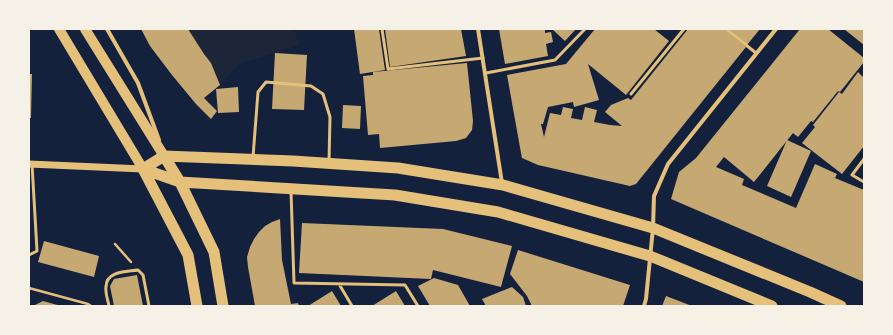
<svg xmlns="http://www.w3.org/2000/svg" width="893" height="335" viewBox="0 0 893 335" font-family="'Open Sans',sans-serif">
	<style>
		.green { fill: #1d2539 }
		.building { fill: #c6a872 }
		.lines { fill: none; stroke-linecap: round; stroke-linejoin: round }
		.path { stroke: #e5c07b; stroke-width: 2.5 }
		.service { stroke: #e5c07b; stroke-width: 3 }
		.minor { stroke: #e5c07b; stroke-width: 4 }
		.tertiary { stroke: #e5c07b; stroke-width: 7 }
		.primary { stroke: #e5c07b; stroke-width: 10 }
		.trunk { stroke: #e5c07b; stroke-width: 11 }
	</style>
	<rect width="100%" height="100%" fill="#14213d"/>
	<path class="green" d="M188,29H294L299,45L239,64L220,85L211,63L204,54Z"/>
	<path class="building" d="M141,29H188L204,54L211,63L220,85L204,98L217,111L211,119L196,104L172,75L150,46Z
		M354,29H379L385,70L360,74Z
		M385,29H461L466,56L390,67Z
		M499,29H545V33L551,32L553,42L546,44L548,56L505,64Z
		M552,29H576L565,41Z
		M595,29H654L669,41L626,95L588,64L599,100L574,107L573,102L548,107L543,124H541L544,137L550,113L561,115L563,107L573,109L571,118L582,120L585,107L597,110L594,122L610,125L622,126L605,112L611,105L628,98L631,100L688,29H724L746,47L636,184L630,186L538,165L522,158L521,153L507,75L566,64Z
		M727,29H760L747,45Z
		M800,29H828L864,58V62L840,92L838,91L813,122L811,121L798,137L793,133L754,182L724,157L716,167L744,179L742,185L796,208L815,164L837,174L835,178L864,190V282L671,199L679,172L696,158Z
		M844,29H864V45Z
		M275,53L307,55L304,110L272,109Z
		M467,63L473,121L472,130L466,138L456,141L380,148L379,134L368,135L363,76L373,75V72Z
		M858,72L864,78V146L842,174L802,143L815,127L813,125L839,92L842,94Z
		M29,74H32L31,118H29Z
		M238,87L239,112L218,113L216,89Z
		M343,105L361,106L360,129L342,128Z
		M787,140L811,151L791,197L767,186Z
		M280,219L282,260L291,304L298,303L299,306H255L248,267L247,257L250,247L254,239L259,232L265,226L272,222Z
		M302,223L443,229L512,246L501,287L433,270L431,279L299,273Z
		M44,241L99,256L94,277L38,262Z
		M518,250L630,285L623,306H532L527,296L510,274Z
		M137,275L143,306H114L110,286L114,279Z
		M434,278L458,285L470,306H430L418,286Z
		M512,287L523,297L526,306H486L482,299Z
		M332,291L341,306H308Z
		M396,291L405,306H372Z
		M666,296L692,306H662Z
		M43,301L61,306H33Z"/>
	<g class="lines">
		<path class="path" d="M115,244L131,262
			M29,288L88,304L91,306"/>
		<path class="service" d="M382,29L388,69L483,58
			M726,29L756,53
			M486,73L555,60L585,29
			M631,94L684,29
			M253,157L258,92L266,82L311,86L323,94L330,117L329,162
			M864,159L852,175L864,182
			M291,191L294,283L405,285L418,306
			M29,255L37,251L32,164
			M339,284L352,306
			M109,306C108,300 105,293 106,287C106,271 126,272 138,270L143,275L149,306"/>
		<path class="minor" d="M107,29L138,83L159,140
			M478,29L502,183
			M644,306L646,299L653,228L654,196L668,164L776,29"/>
		<path class="tertiary" d="M29,164L143,169"/>
		<path class="primary" d="M59,29L143,169
			M85,29L164,156"/>
		<path class="trunk" d="M164,156L180,182L214,252L223,306
			M143,169L164,156L293,161L398,168L503,185L653,228L810,292L841,306
			M143,169L180,182L395,195L498,212L650,256L772,306
			M143,169L188,255L197,306"/>
	</g>
	<rect width="893" height="335" fill="none" stroke="#f6f1e7" stroke-width="60"/>
</svg>
